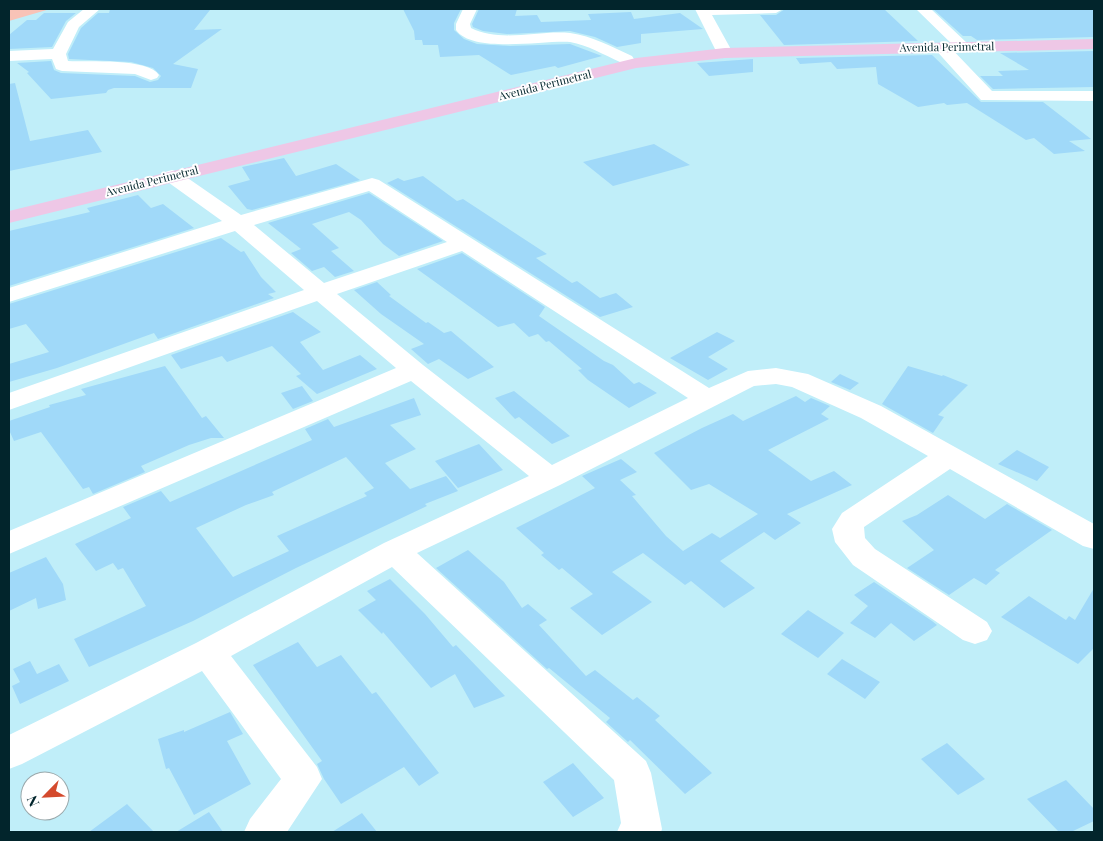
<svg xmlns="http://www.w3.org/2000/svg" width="1103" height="841" viewBox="0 0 1103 841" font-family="'Playfair Display',serif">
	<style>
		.green { fill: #f8c3b7 }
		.building { fill: #a0d9f9; fill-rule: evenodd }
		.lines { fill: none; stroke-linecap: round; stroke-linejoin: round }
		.minor { fill: #fff; fill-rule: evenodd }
		.major { fill: #eec7e6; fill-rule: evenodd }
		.labels { text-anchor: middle; stroke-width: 4; stroke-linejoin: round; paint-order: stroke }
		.far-street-label { font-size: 11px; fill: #02252c; stroke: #fff }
	</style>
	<rect width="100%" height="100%" fill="#c0eef9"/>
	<path class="green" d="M9,9H50L9,21Z"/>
	<path class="building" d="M110,9L210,10L194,30L222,29L173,64L198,69L191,88H114L108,90L106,93L51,99L27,73L29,72L17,63L51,61L54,70L61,73L135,76L150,82L158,80L161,76L153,68L131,62L69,59L68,54L81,28L98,13H109Z
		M403,9H461L454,23V30L464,39L477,44L510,46L570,44L602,56L558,68L555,66L511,75L479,55L440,57L438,45H423L422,40H415L414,31Z
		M479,9H517L515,16L537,15L541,22L591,20L588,14L631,12L634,19L680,13L703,29L641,34V43L617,47L595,37L570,31L507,34L483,31L473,27L472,24Z
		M785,9H884L918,41L784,45L760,15H776Z
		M933,9H1094V37L977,40L971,36H963Z
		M44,13H76L66,21L52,47L9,49V35L27,20H36Z
		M1094,51V87L993,89L980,76H1003L998,71L1029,70L1000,53Z
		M932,55L981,102H1043L1091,139L1069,141L1085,151L1054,154L1034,138L1026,140L967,103L947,105L944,103L918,107L878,84L876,67L837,69L831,62L800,64L796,58Z
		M753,59V72L709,76L697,63Z
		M15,83L30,141L88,130L102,152L9,171V84Z
		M654,144L690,165L613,186L583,162Z
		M284,158L296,176L336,164L360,180L252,210L247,209L228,186L250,180L242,167Z
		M423,176L457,201L463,199L547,254L536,258L572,283L577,281L600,298L616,293L633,307L600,317L387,183L398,178L404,181Z
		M369,193L443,241L399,256L383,244L361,220L349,212L312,224L339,248L331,251L354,271L335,277L324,267L312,271L291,253L301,249L268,223Z
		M138,195L151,208L163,204L194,228L9,286V231L90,212L87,208Z
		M221,238L241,252L244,251L261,277L276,292L268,294L274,298L158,339L154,333L57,368L9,382V364L49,352L26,324L9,329V304Z
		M462,253L545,307L539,316L604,361L613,365L634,384L639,382L657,393L629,408L588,380L578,370L582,369L549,341L546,342L538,334L529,337L514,323L498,327L417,269Z
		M377,282L391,295L389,296L426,323L428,322L444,333L451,331L494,367L468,379L439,359L428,364L411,349L424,344L381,314L354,290Z
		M293,312L321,332L300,342L323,370L360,355L377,369L317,394L296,376L301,374L272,346L227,362L222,356L181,369L171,355Z
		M717,332L735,341L708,357L728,369L708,380L670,358Z
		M165,366L202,418L206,416L224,438H211L189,445L141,466L145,472L93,494L89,487L83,489L41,432L14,441L9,430V421L50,407L49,405L86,395L81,389Z
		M908,366L942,376L943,375L968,385L938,415L944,417L933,433L882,404Z
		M840,374L859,383L850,390L831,382Z
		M302,386L313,401L293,409L281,393Z
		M514,391L570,436L552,444L519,417L515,419L495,398Z
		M796,396L805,402L811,398L830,406L821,414L829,419L768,450L811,481L834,471L852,485L787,514L801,523L775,540L764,532L720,561L755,588L724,608L691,581L685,585L643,553L612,572L652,602L602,635L570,608L593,594L562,568L559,570L541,555L544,553L516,528L595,488L582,476L621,459L637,472L620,480L636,495L632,496L666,536L683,551L712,533L720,538L758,514L709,484L691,490L654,453L702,428L733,414L743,421Z
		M414,398L421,415L390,425L416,449L385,463L410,489L446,476L458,491L425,504L427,506L296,568L193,621L89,667L74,639L146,606L123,568L118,570L113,563L96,571L75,544L131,518L123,507L161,491L170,502L312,440L305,429L328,419L334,427ZM346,457L374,488L364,493L367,496L277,536L289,551L233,577L196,528L246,505L274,495L272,492Z
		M479,444L503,470L458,488L435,461Z
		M1017,450L1049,467L1037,481L998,464Z
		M948,495L985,519L1007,504L1052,530L995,570L1000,573L986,585L974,578L949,595L907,568L934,550L902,521L917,515Z
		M468,550L504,582L522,608L528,604L547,620L539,625L586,676L595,670L633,700L637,697L660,716L655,720L712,773L685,794L630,740L628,742L606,722L610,718L549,668L547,669L436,568Z
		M46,557L63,584L66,600L38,609L36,598L9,611V573Z
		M390,579L425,614L453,647L456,645L505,696L474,708L455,674L431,688L383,632L382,634L358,610L376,600L367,591Z
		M874,582L932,621L937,625L914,641L891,623L875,638L850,623L868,606L854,595Z
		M1094,588V648L1078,664L1001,617L1029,596L1066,620L1069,616L1075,620Z
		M808,610L844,633L818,658L781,634Z
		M298,642L317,667L341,655L372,694L376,692L439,773L419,786L404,767L341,804L324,779L317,764L322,761L253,665Z
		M842,659L880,682L865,699L827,674Z
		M30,661L37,674L59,664L69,681L20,704L12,686L20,682L13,669Z
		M230,712L243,734L227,741L251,784L194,815L169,768L166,769L158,739L184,730V732Z
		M947,743L985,779L958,795L921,759Z
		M573,763L604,798L573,817L543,782Z
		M1066,780L1094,809V821L1071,832H1059L1027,799Z
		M127,804L154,832H89Z
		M209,812L223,832H176Z
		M362,813L377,832H332Z"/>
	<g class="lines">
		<path class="minor" d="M84,9H100L79,27L66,54L68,61C89,62 148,58 159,75L157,78L151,80L135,74L62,71L56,69L52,59L9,61V51L53,49L68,22Z
			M463,9H477L470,24L471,28C500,43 539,30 570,33C592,36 612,47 632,56L634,59L626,64L620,62C604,55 588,45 570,42C544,40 473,54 456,30V24Z
			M695,9H783L776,13L712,15L733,53L725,58L717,53Z
			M916,9H931L967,43L970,46L967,49H957Z
			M941,42L947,44L992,91H1094V101L981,100L933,47Z
			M172,170L179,172L241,215L365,180L372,178L379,180L709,388L748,371L776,368L808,374L881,406L1094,524V549L1083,546L950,469L864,527L865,538L875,549L987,622L992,631L987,640L975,644L963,640L853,565L835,542L832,529L842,513L928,456L861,418L792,387L776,384L754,386L560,485L417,553L646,761L651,773L662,829L661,832H617L621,823L614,780L392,567L231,656L317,767L322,779L287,832H244L250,819L281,779L202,671L22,764L9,769V735L196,643L384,543L529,476L411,381L9,554V531L396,368L317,301L9,410V393L304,290L235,231L9,302V288L222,221L165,180L162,176L165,172ZM369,191L447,242L324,283L254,225ZM462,251L688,398L552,465L423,365L337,294Z"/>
		<path class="major" d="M1094,39V49L725,58L636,68L9,223V211L636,58L725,48Z"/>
	</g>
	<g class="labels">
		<g class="far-street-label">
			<text transform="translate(947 47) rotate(-1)" y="4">Avenida Perimetral</text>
			<text transform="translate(545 85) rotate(-14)" y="4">Avenida Perimetral</text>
			<text transform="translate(152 181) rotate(-14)" y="4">Avenida Perimetral</text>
		</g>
	</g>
	<rect width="1103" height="841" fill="none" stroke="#02252c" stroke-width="20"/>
	<g transform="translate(45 796) rotate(246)"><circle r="24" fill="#ffffff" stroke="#9aa8ab"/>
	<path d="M0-4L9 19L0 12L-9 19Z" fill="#d44a2d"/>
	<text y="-8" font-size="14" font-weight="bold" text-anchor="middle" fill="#02252c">N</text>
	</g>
</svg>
